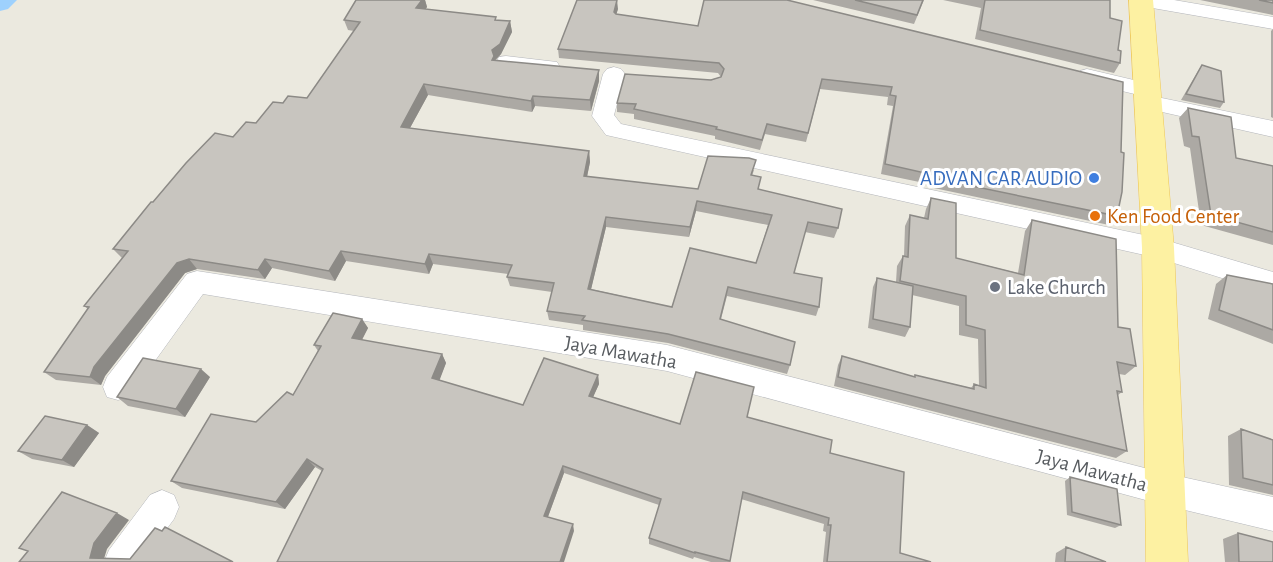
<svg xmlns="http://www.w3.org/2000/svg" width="1273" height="562" viewBox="0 0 1273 562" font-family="'Alegreya Sans',sans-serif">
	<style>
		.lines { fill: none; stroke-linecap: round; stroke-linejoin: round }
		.canal { fill: #9ed1fd; fill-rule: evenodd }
		.street-casing { stroke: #b5b7bc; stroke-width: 1 }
		.primary-casing { stroke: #eec756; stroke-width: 1 }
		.street { fill: #fff; fill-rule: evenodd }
		.primary { fill: #fdf1a2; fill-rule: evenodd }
		.wall { fill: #aca9a4; fill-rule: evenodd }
		.shaded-wall { fill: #8c8a86 }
		.building { fill: #c8c5bf; stroke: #8c8a86; stroke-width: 1.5; fill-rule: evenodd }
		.shop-dot { fill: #3f7fe0; stroke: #fff; stroke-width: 2 }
		.food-dot { fill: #e8710a; stroke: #fff; stroke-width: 2 }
		.worship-dot { fill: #6b7280; stroke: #fff; stroke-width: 2 }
		.labels { text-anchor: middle; stroke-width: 6; stroke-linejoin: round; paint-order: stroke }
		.shop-label { font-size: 21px; fill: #366cbe; stroke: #fff; text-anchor: end }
		.food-label { font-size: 21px; fill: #c56008; stroke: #fff; text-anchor: start }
		.worship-label { font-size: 21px; fill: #5b616d; stroke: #fff; text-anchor: start }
		.street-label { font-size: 21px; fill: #585c60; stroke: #fff }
	</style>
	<rect width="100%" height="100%" fill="#ebe9df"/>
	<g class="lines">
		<path class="canal" d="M0,0H17L8,9L0,11Z"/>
		<g class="street-casing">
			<path id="street" d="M1131,0H1174L1273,17V29L1141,6L1134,4Z
				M506,56L557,62L560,67L557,72L550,74L499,67L496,62L499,57Z
				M614,67L621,69L625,74L614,115L621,124L1158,238L1273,272V294L1158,258L606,135L592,116L603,74L607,69Z
				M1087,69L1155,85L1158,90L1152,96L1273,121V137L1140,107L1137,102L1143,96L1080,81L1076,76L1080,71Z
				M197,271L667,345L1164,473L1273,497V531L1164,505L667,371L203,294L129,397L118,400L107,397L103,387L107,377L187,274Z
				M162,490L174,495L179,507L174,519L142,562H104L109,550L150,495Z"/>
		</g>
		<g class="primary-casing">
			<path id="primary" d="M1129,0H1153L1174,248L1188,562H1146L1142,248Z"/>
		</g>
		<use href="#street" class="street"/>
		<use href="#primary" class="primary"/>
	</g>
	<path class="wall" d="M356,0H425L427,7L425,9L496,17V20L510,21L512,32L501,54L495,61L599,81L591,111L535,106L532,112L428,95L410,128L589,151L590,162L587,177L698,189L754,170L752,176L758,189L838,228L834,238L805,232L794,273L819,307L816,316L727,296L721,319L790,365L787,374L668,343L583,330V325L549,320L547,311L552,292L510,286L507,277L508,274L433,264L429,274L346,261L335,281L272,268L265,279L197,269L185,273L105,376L101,385L56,380L44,372L88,309L84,306L122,258L113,249L153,202L233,137L256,123L283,103L307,98L354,31L348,30L344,20ZM696,211L768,225L756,263L672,307L591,289L606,227L689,237Z
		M787,0L1117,216L1109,225L929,187V184L881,174L893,106L887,105L888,97L820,89L806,142L765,134L760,150L715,139V136L634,119V114L617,112V103L721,77L718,73L559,58L558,49L618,9L616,14L698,26Z
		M813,0H924L914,24Z
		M943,0H1110V18L1118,50L1120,63L1114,73L975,39L981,8Z
		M1200,0H1273V15Z
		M1273,29V118L1271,117V31Z
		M1202,65L1224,102L1220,108L1181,100L1198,71Z
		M1188,108L1236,158L1273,166V245L1201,225L1190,148L1184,146L1179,118Z
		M931,198L956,258L1018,273L1025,231L1032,220L1118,327L1136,366L1125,375L1119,374L1122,392L1118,395L1127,451L1116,458L834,386L838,365L842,356L913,377L915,375L971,388L974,384L979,386L978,339L959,335V306L912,295L910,327L905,337L868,328L873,287L877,278L896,282L897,266L903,256H904L905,226L910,215L924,218L926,209Z
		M1227,275L1273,284V344L1208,319L1216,284Z
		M362,319L368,328L362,340L442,354L446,363L439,380L523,405L598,375L599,384L593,397L680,424L747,417L830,453L900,553L931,562H823L826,532L823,531L824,524L741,499L730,562H711L694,557L693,559L649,544V538L659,505L564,473L548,517L574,531L322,471L315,467L285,509L182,488L171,481L293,395L318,351L314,345Z
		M210,377L185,417L128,406L117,397Z
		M87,425L99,433L74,467L32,459L18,451Z
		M1241,429L1273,440V495L1229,485L1228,436Z
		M1070,477L1121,525L1115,528L1067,515L1065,481Z
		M1238,533L1273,562H1225L1223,539Z
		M1066,547L1106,562H1055L1056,553Z"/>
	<path class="shaded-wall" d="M422,0H425L427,7L419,18L416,8Z
		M617,0L618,9L614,22V12Z
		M510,21L512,32L501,54L495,60L496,66L492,60V50Z
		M599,70V81L591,111L590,100Z
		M424,84L428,95L405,137L401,127Z
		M533,96L535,106L532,112L531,101Z
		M589,151L590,162L585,186L584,176Z
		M697,201L696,211L689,237L690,227Z
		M606,217V227L589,298L588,289Z
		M341,251L346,261L335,281L329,271Z
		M429,254L433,264L429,274L425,264Z
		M189,259L197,269L185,273L105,376L101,385L90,377L94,367L177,263Z
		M265,259L272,268L265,279L258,270Z
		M362,319L368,328L358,347L352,338Z
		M442,354L446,363L437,387L432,378Z
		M201,369L210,377L185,417L176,409Z
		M598,375L599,384L590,404L589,396Z
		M87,425L99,433L74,467L62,460Z
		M307,459L315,467L285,509L276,502Z
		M563,466L564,473L546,522L544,516Z
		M117,513L129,520L107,549L103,562L90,558L94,543Z
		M573,524L574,531L564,562H560Z"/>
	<path class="building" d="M356,0H422L416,8L496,17L495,20L510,21L500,44L492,50L494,56L492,60L599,70L590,100L533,96L531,101L424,84L401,127L589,151L584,176L698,189L708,156L749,158L756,160L751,175L761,177L758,189L842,209L838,228L808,222L794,273L822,278L819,307L728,287L720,319L795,342L790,365L668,334L582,320L585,316L547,311L554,283L507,277L512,265L429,254L425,264L341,251L329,271L265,259L258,270L189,259L177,263L94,367L90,377L44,372L89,307L84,306L128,251L113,249L151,202H153L186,163L215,133L233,137L246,122L256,123L273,102L283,103L288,96L307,98L360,22L344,20ZM697,201L772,215L756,263L690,248L672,307L588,289L606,217L690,227Z
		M577,0H617L614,12L616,14L698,26L704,0H787L1123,82L1121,152L1124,153L1122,192L1117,216L933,178L934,175L885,164L896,96L890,95L892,87L822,79L808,133L767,124L762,140L716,129L717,127L634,109L636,104L617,103L625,74L711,80L721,77L724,69L719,63L558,49Z
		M855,0H923L917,15Z
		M985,0H1110V18L1122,21L1118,50L1121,51L1120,63L980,30Z
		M1259,0H1273V3Z
		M1202,65L1221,71L1224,102L1186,94Z
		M1188,108L1231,117L1236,158L1273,166V232L1211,215L1199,137L1192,136Z
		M931,198L956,203V258L1024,275L1032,220L1116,239L1118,327L1130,329L1136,366L1117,362L1122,392L1117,391L1127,451L838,377L842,356L915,377V375L974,389V384L986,388L985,330L966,325V296L900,281L903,256L908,257L910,215L928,219Z
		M1227,275L1273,284V330L1219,310Z
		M877,278L913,286L910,327L873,319Z
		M333,313L362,319L352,338L442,354L432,378L523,405L544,358L598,375L589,396L680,424L696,372L754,387L747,417L832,440L830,453L904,472L900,553L931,562H827L831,525H828L829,518L743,492L730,561L695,552V553L649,538L661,499L563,466L544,516L573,524L560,562H277L323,469L307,459L276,502L171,481L211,414L256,422L287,392L293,395L321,346L314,345Z
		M143,358L201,369L176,409L117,397Z
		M45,416L87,425L62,460L18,451Z
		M1241,429L1273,440V485L1243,478Z
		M1070,477L1117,489L1121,525L1072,512Z
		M62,492L117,513L94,543L90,558L130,559L155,528L162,531L165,527L233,562H19L28,551L19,548Z
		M1238,533L1273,542V562H1239Z
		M1066,547L1106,562H1065Z"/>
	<circle class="shop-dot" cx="1094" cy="178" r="6"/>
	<circle class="food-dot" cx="1095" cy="216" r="6"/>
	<circle class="worship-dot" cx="995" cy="287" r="6"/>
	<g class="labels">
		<g class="shop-label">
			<text x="1082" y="185">ADVAN CAR AUDIO</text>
		</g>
		<g class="food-label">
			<text x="1107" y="223">Ken Food Center</text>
		</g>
		<g class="worship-label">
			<text x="1007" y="294">Lake Church</text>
		</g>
		<g class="street-label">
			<text transform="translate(621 352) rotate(10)" y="7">Jaya Mawatha</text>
			<text transform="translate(1092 470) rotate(15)" y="7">Jaya Mawatha</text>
		</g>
	</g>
</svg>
